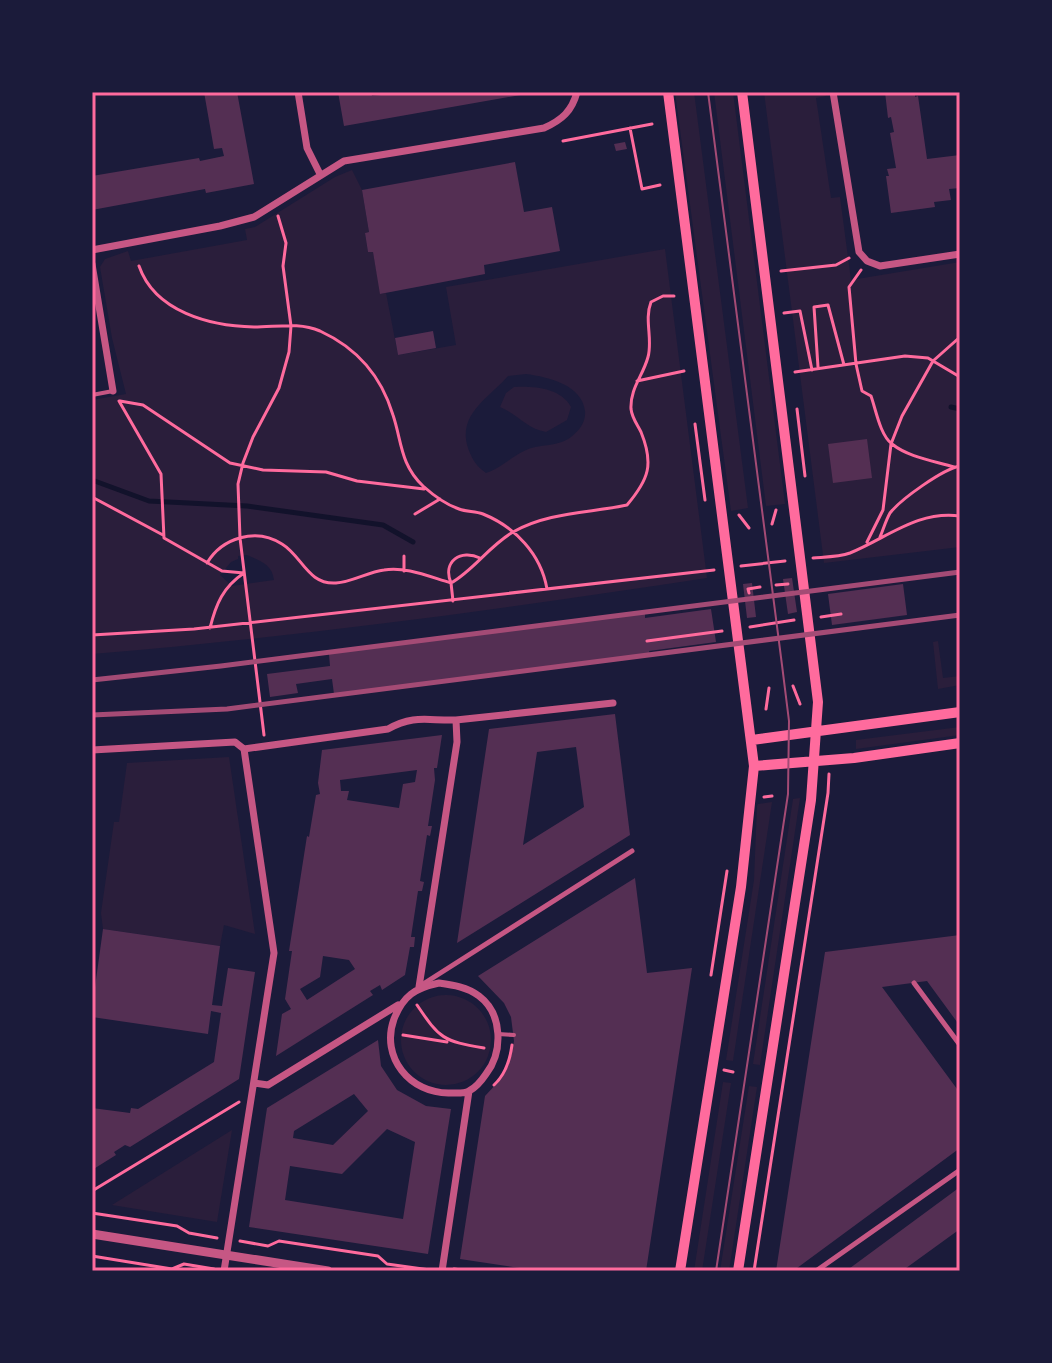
<svg xmlns="http://www.w3.org/2000/svg" width="1052" height="1363" viewBox="0 0 1052 1363" font-family="Montserrat,sans-serif">
	<style>
		.green { fill: #2a1e3b; fill-rule: evenodd }
		.lines { fill: none; stroke-linecap: round; stroke-linejoin: round }
		.stream { stroke: #12122b; stroke-width: 5 }
		.building { fill: #542f53; fill-rule: evenodd }
		.path { stroke: #ff6b9d; stroke-width: 3 }
		.service { stroke: #c65784; stroke-width: 4 }
		.pedestrian { stroke: #c65784; stroke-width: 5 }
		.minor { stroke: #c65784; stroke-width: 7 }
		.tertiary { stroke: #c65784; stroke-width: 9 }
		.secondary { stroke: #ff6b9d; stroke-width: 10 }
		.tram { stroke: #a44b75; stroke-width: 2 }
		.rail { stroke: #a44b75; stroke-width: 5 }
		.neatline { fill: none; stroke: #ff6b9d; stroke-width: 3 }
	</style>
	<rect width="100%" height="100%" fill="#1b1b3a"/>
	<path class="green" d="M675,92H694L748,508L731,511Z
		M714,92H733L785,504L766,506Z
		M764,92H825L826,96L816,98L831,198L840,197L851,280L960,262V547L824,563Z
		M352,170L362,190L369,232L365,233L368,252H373L381,294L386,293L398,355L456,345L446,287L665,249L707,578C503,609 298,637 92,654V400L126,394L112,338L100,267L105,259L128,251L131,261L247,240L245,229L255,227L335,177ZM526,374C549,377 582,385 585,411C586,422 580,430 571,437C556,448 539,443 524,451C510,458 501,468 486,473C476,466 472,459 468,448C457,414 489,398 508,376ZM247,555C260,561 272,564 274,580L232,586L220,575L231,562L238,559V556Z
		M514,387C534,386 561,388 571,407L567,420L546,432C527,429 517,414 500,407L506,393Z
		M938,641L943,678L960,676V685L938,689L933,642Z
		M960,727V735L856,749V740Z
		M229,757L255,934L224,925L220,946L103,929L101,913L114,822H119L127,763Z
		M800,798L760,1065L753,1064L793,799Z
		M772,802L733,1061L726,1060L754,880L757,806L758,804Z
		M401 1040a45 45 0 1 1 90 0a45 45 0 1 1-90 0Z
		M723,1082L731,1083L702,1271H694Z
		M749,1086L757,1087L729,1271H720Z
		M232,1130L217,1222L112,1205Z"/>
	<g class="lines">
		<path class="stream" d="M951,407L960,409
			M92,480L149,501L247,506L383,525L413,542"/>
	</g>
	<path class="building" d="M204,92H237L254,184L206,193L205,189L92,210V176L199,158L200,161L224,156L222,148L214,149Z
		M338,92H371L372,96L381,95V92L526,94L344,126Z
		M885,92H915V97L918,96L927,159L960,155V188L949,189L951,200L934,202L935,207L891,213L886,176H889L887,169L896,168L890,133L894,132L891,117L888,118Z
		M625,142L627,149L616,151L614,144Z
		M515,162L524,212L552,207L560,251L484,265L485,274L380,294L373,252H368L365,233L369,232L362,190Z
		M433,331L436,348L398,355L395,338Z
		M867,439L872,478L833,483L828,444Z
		M792,578L797,612L788,614L783,579Z
		M752,583L756,617L747,618L743,584Z
		M903,584L907,615L832,625L828,594Z
		M711,609L716,642L649,651L650,654L334,694L332,679L296,684L298,693L270,697L267,674L330,666L329,654L645,613V618Z
		M615,714L630,835L457,943L489,729ZM576,747L584,807L523,845L537,752Z
		M442,735L437,768H434L435,780L428,826H432L430,836L427,835L420,881L424,882L422,891H418L411,937H415L414,947H410L405,975L382,990L380,985L370,991L373,995L276,1056L282,1014L291,1009L285,999L292,951H289L307,836L309,837L316,795L320,794L318,783L322,750ZM417,770L415,782L403,784L399,808L347,800L349,791H341L340,780ZM323,956L349,960L355,969L307,1000L300,989L320,977Z
		M635,878L647,973L692,968L646,1271H539L460,1259L485,1096L498,1082L511,1056L514,1041L511,1017L504,1003L478,976Z
		M103,929L220,946L212,1005L222,1006L228,968L255,972L239,1079L130,1147L125,1145L114,1152L116,1155L92,1170V1138L94,1136H92V1108L130,1113L131,1108L138,1109L214,1062L221,1013L211,1011L208,1034L92,1017V987H95Z
		M960,935V1026L927,981L882,987L960,1093V1148L793,1271H776L825,952Z
		M378,1040L381,1066L397,1090L426,1106L451,1109L428,1254L249,1227L267,1108ZM354,1094L368,1111L333,1145L293,1138L294,1131ZM387,1129L415,1142L403,1219L285,1200L290,1166L342,1174Z
		M960,1187V1229L902,1271H846Z"/>
	<g class="lines">
		<path class="path" d="M630,128L642,189L660,185
			M563,141L652,124
			M139,266C155,312 210,326 254,327C277,327 299,322 320,331C357,348 381,375 393,415C402,442 400,464 423,486C433,495 447,505 459,509C467,512 475,511 483,514C515,527 541,554 547,589
			M861,270L849,287L856,364L862,391L871,396C876,410 880,435 892,444C908,457 934,461 954,467
			M781,271L836,265L849,258
			M784,313L800,311L812,370
			M818,367L814,307L828,305L844,365
			M795,372L905,356L928,358L960,377
			M637,381L684,371
			M119,401L161,474L164,538L222,571L244,573
			M120,401L143,405L230,463L263,470L326,472L357,481L424,489
			M797,409L805,476
			M695,424L705,500
			M92,497L163,535
			M415,514L440,499
			M739,515L749,528
			M772,524L776,510
			M880,537C883,530 886,520 890,513C901,499 943,469 960,466
			M867,542L883,510L891,444L902,416L933,361L960,337
			M404,556V571
			M480,558C461,549 442,561 451,583C474,570 489,546 513,532C548,512 590,513 627,505C649,479 654,464 641,432C637,424 632,418 631,409C630,388 643,376 648,357C653,339 644,320 651,302L663,296H674
			M813,558C825,557 839,557 850,553C887,538 918,510 960,516
			M207,563C222,538 256,527 282,544C302,556 308,585 336,583C352,582 368,572 384,570C405,566 430,577 451,583L453,601
			M741,566L785,561
			M776,585L788,584
			M749,593L748,589L760,587
			M821,617L841,614
			M750,627L794,620
			M210,628C216,604 223,587 244,573
			M92,635L194,629L714,570
			M647,641L722,631
			M793,686L800,704
			M766,709L769,688
			M264,735L240,538L238,484L243,463L253,437L279,388L289,352L291,326L283,266L286,243L278,216
			M764,797L772,796
			M711,975L727,871
			M417,1005C440,1039 443,1041 484,1048
			M403,1035L447,1042
			M724,1070L733,1072
			M494,1085C505,1075 510,1060 512,1045
			M92,1191L239,1102
			M92,1213L177,1226L189,1233L217,1238
			M240,1241L268,1246L279,1241L378,1256L387,1264L430,1270
			M92,1256L172,1269L184,1264L214,1269
			M454,1269L469,1271
			M754,1271L828,793L829,774"/>
		<path class="service" d="M92,395L113,391
			M498,1034L514,1035"/>
		<path class="pedestrian" d="M914,983L960,1045
			M420,986L632,851
			M816,1271L960,1170"/>
		<path class="minor" d="M298,92L307,148L320,174
			M833,92L859,252L867,261L880,266L960,254
			M92,250L220,226L254,217L344,161L544,128C562,120 572,111 577,92
			M92,264L113,391
			M92,750L235,742L244,749L388,729C414,714 429,721 456,720L613,703
			M439,983C453,985 467,987 479,996C503,1014 503,1052 486,1074C482,1080 475,1088 469,1091C464,1094 455,1093 450,1093C410,1094 380,1057 394,1019C403,996 415,988 439,983Z
			M419,987L457,742L456,720
			M254,1083L268,1085L398,1005
			M224,1271L274,953L244,749
			M442,1271L469,1091"/>
		<path class="tertiary" d="M92,1234L328,1271"/>
		<path class="secondary" d="M668,92L754,766L741,887L680,1271
			M752,740L960,712
			M754,766L854,758L960,743
			M738,1271L811,800L818,702L742,92"/>
		<path class="tram" d="M708,92L782,665L789,721L788,794L716,1271"/>
		<path class="rail" d="M92,680L221,666L960,572
			M92,715L227,709L960,615"/>
	</g>
	<rect width="1052" height="1363" fill="none" stroke="#1b1b3a" stroke-width="188"/>
	<rect x="94" y="94" width="864" height="1175" class="neatline"/>
</svg>
